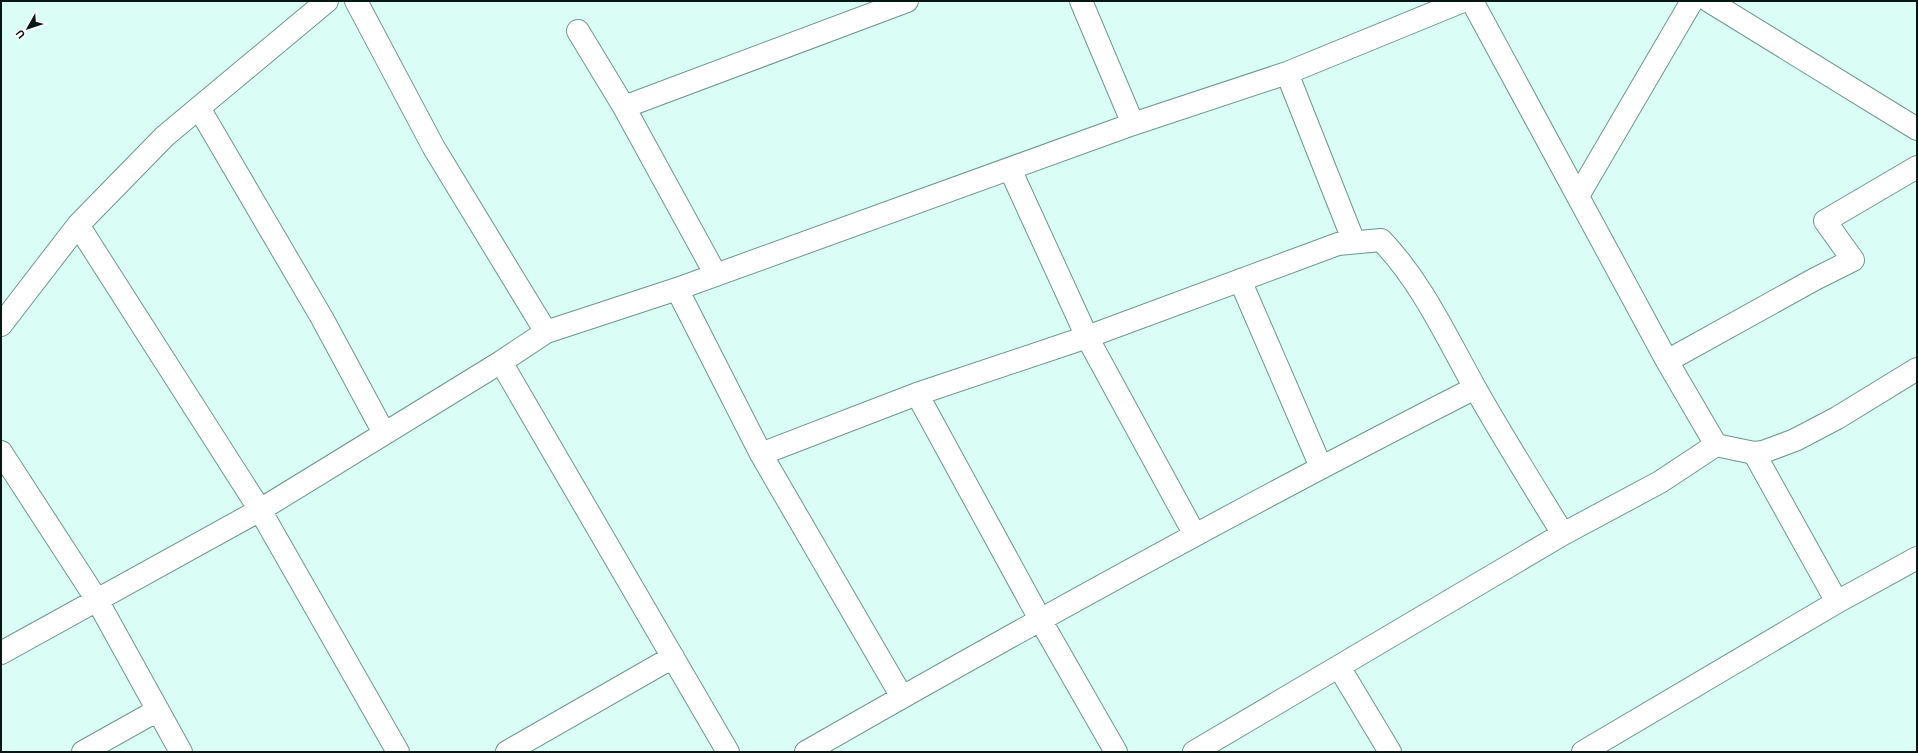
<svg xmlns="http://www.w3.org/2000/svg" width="1918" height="753" viewBox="0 0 1918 753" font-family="Ubuntu,sans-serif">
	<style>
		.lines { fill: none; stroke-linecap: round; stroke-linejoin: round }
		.minor-casing { stroke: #6c968c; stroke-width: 24 }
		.minor { stroke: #fff; stroke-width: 22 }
	</style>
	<rect width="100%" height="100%" fill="#dafef5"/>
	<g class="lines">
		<g class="minor-casing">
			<path id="minor" d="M1081,1L1133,124
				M1709,1L1917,129
				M578,31L624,107L716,275
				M1287,73L1354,242
				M624,107L907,1
				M199,108L322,318L384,433
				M1010,169L1087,337L1195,535
				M1578,196L1692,1
				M78,225L260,510L398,752
				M1240,280L1321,467
				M677,289L761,454L902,697
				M1,325L78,225L165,136L327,1
				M546,332L677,289L1133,124L1287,73L1463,1
				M1667,361L1815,279L1853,260L1825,221L1917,167
				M501,362L728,752
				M917,394L1087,337L1338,244L1381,240C1421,281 1446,336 1474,386C1502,436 1533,485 1563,534
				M1716,445L1754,453L1763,452L1795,440L1837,418L1917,369
				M1,452L97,600L181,752
				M1754,453L1837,602
				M761,454L917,394L1041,621L1116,752
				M1,653L260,510L501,362L546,332L434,148L356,1
				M1339,667L1390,752
				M83,752L158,710
				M507,752L673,657
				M806,752C1026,626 1249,503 1475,388
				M1194,752L1563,534L1660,482L1716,445L1667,361L1472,1
				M1583,752L1837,602L1917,558"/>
		</g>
		<use href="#minor" class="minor"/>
	</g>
	<rect width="1918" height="753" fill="none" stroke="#061714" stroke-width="4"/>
	<g transform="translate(28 28) rotate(231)" stroke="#ffffff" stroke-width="3" paint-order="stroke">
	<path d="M0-3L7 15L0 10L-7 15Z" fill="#061714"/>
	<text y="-6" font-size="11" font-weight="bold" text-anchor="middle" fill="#061714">U</text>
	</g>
</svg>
